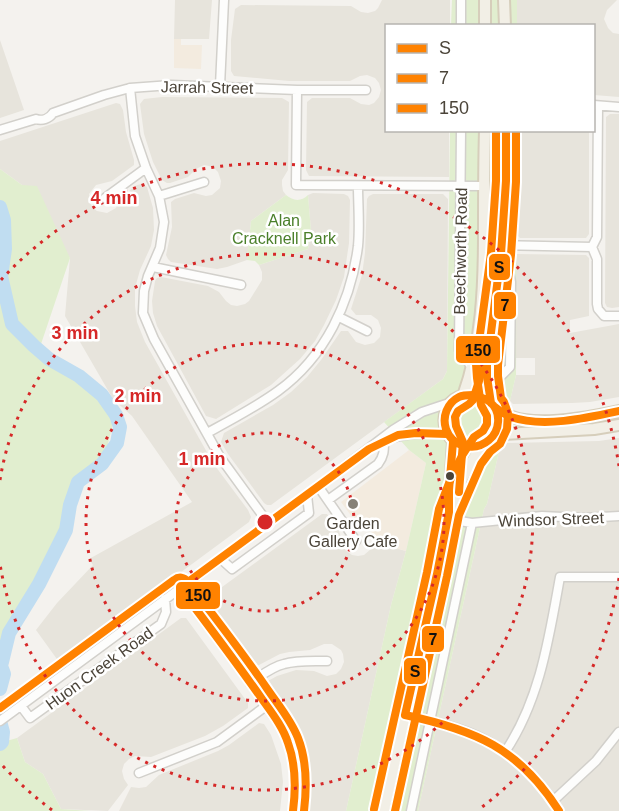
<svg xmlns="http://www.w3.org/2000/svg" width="619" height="811" viewBox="0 0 619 811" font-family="Helvetica,sans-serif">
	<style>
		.residential { fill: #e7e4dc }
		.commercial { fill: #f3ebdf }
		.green { fill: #e1eecf }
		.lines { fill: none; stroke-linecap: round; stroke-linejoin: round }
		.stream { stroke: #c0ddf1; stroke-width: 2 }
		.river { stroke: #c0ddf1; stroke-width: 14 }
		.minor-casing { stroke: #d2d0cb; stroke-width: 11 }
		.major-casing { stroke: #d6cebb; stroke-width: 14 }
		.minor { stroke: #fdfdfc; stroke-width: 8 }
		.major { stroke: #f2efe6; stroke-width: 10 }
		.bus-1-casing { stroke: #fff; stroke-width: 12 }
		.bus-2-casing { stroke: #fff; stroke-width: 12 }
		.bus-3-casing { stroke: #fff; stroke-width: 12 }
		.bus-1 { stroke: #ff8200; stroke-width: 8 }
		.bus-2 { stroke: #ff8200; stroke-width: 8 }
		.bus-3 { stroke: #ff8200; stroke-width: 8 }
		.ring { fill: none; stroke: #d62828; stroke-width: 3; stroke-dasharray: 3 6 }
		.bus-dot { fill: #4b4439; stroke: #fff; stroke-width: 2 }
		.poi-dot { fill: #868178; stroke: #fff; stroke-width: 2 }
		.labels { text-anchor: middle; stroke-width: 5; stroke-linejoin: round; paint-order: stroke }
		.street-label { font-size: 16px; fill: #4b4439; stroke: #fff }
		.park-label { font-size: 16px; fill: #4a7f2a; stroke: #fff }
		.poi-label { font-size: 16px; fill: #4b4439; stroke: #fff }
		.centre { fill: #d62828; stroke: #fff; stroke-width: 3 }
		.ring-label { font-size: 18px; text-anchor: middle; font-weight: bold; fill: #d62828; stroke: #fff; stroke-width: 5; stroke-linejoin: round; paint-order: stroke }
		.line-badge { stroke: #fff; stroke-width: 2 }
		.pale-badge-label { font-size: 16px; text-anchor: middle; font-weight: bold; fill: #111 }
	</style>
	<rect width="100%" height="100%" fill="#f4f2ee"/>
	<path class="residential" d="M175,0H212L209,39H174Z
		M382,0H450V25L386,26V130L449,131V177L309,176L306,170L307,102L312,98H350L361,104L369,105L374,103L379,97L381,90L379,83L375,78L367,75L360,76L350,81H289L234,76L231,71V40L235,9L241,5L351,6L361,12L368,13L375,11L378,8Z
		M517,0H617L607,10L604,19L608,28L613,33L619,34V97L594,95V26H517Z
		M0,40L24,110L0,118Z
		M162,97L282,98L289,102L288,170L282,180V185L283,191L286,195L251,221L247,260L227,267L217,269L171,262L168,259L166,255L172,227L171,202L175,199L194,193L206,196L212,195L220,188L221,181L218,172L215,169L209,166L204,165L196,169L188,177L170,183H167L162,180L153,162L144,134L140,104L144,99Z
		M116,103L120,104L123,110L126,132L134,160V165L112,181L96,185L89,194L90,203L93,208L97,211L107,213L116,208L121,197L137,185L142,184L147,187L153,208L154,230L151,246L140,270L135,288V306L137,322L145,342L213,463L248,510L251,517L249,522L59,662L36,630L57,603L93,565L89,559L192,502L132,416L113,399L65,316L70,258L22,185L0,169V141Z
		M610,114H619V307L612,308L607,307L605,303L606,117Z
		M517,131H589V234L586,238H520L516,234Z
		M313,193L344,194L348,196L350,200L349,243L344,277L336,300L324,325L315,341L300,359L271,385L216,419L206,416L157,326L153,313L152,301L155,281L157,278L161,277L208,286L219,292L226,301L231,305L237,306L245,304L249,301L262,280V272L259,265L308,249L311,231L308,195Z
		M373,194H443L448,199L447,371L443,379L271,505H267L264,503L228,454L221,442L224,433L273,405L291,392L307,377L321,360L341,331H348L356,342L365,345L374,343L380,337L381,328L378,320L371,315H356L351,309L362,275L365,253L367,199L369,196Z
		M516,254L586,255L589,258V316L570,320V333L619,324V397L590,402L572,403L513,404L510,401L516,375H535V358H516Z
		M619,438V811H418L484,509L487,504L500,447L506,443L599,441Z
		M322,514H327L339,531L345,550L352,555L358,556L364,555L371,549L374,542L406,551L391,605L346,811H305L308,797V780L306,759L301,740L289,715L267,686L268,681L277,676L296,670L314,671L327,676L336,674L341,669L344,662L343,654L341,650L332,644H324L310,650L289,652L280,654L257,666L252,665L207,603V598Z
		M181,618H186L248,703V708L223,726L205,736L151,757L135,756L129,759L124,764L122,771L124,779L128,785L108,811L61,809L43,774L25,762L17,738Z
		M259,723L264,724L271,735L281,764L283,782L280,811H119L131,787L139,788L146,787L159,775L218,751L229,745Z"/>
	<path class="commercial" d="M174,39H181V45H202L201,69L174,68Z
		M409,450L426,463L406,551L374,542L373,535L369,528L363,523L355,521L341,502Z"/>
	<path class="green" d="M452,0H517V25L451,26Z
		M450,131H517L516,375L510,401L506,443L500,447L487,504L484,509L418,811H346L391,605L406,551L426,463L409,450L384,422L443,379L447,371Z
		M0,169L22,185L37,186L70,258L40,347L65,372L88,388L110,409L114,419L105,456L81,485L60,535L45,567L26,596L0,649Z
		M286,195C293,201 301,202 308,195L311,231L308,249L259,265L255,261L247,260L251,221Z
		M17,738L25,762L43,774L61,809L91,811H0V741L3,742Z"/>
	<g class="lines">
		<path class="stream" d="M0,653L5,650"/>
		<path class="river" d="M0,207L4,220L5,249L1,276L12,324L34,346L49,359L79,376L102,395L116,415L120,427L117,443L102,464L78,482L70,505L66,530L39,584L9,633L1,666L4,674L0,689
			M0,721L3,732L2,742L0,744"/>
		<g class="minor-casing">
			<path id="minor" d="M461,26V0
				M220,86L224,0
				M130,88L135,136L146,168L159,196L164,222L160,248L148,276L144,291L143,313L154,339L220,457L268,523
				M297,90L296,185L484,186
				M594,105L619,107
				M598,106L597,237L592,247L597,259V304L598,309L604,316H619
				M0,130L36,119C42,121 49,119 53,113L104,95L130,88L171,85L297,90H366
				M461,130L459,350L471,366
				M159,196L204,182
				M105,198L146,168
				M501,245L592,247
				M153,267L241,285
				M339,317L367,331
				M488,382L500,377L510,367L511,282L508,267L500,260
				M207,433C231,420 256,407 278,391C325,357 351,302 358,246C360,226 358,205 358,186
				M382,442C404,432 424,433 447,434
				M318,486L356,541
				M328,500L378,464C384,456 384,451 384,441
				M447,519L472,523L542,516L583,518L619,516
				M221,559L232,569L309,513L307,495
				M180,588C206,623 232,657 257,692C266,706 277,719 285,734C296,758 297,785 293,811
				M250,683C261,676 271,667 284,664C297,660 313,661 327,661
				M21,706L30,718L161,624L166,612L165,599
				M405,715C428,720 451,725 473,734C508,749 540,778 559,811
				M0,721L307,495L393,430L422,412L452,402
				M505,752C540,700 549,638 560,577H619
				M139,773L217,742L266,706
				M553,801L596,761L619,732
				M411,811L472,523"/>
		</g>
		<g class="major-casing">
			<path id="major" d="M485,0V26
				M504,0L505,26
				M473,395C479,397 485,398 490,402C502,411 500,430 490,439C487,442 482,444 478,445C445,456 432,409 459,397C464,395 468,396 473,395Z
				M463,396C482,343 484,288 484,232C484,198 484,164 485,130
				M491,403L487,377V364L501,254L506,181V130
				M495,407C501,411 506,415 512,417C539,427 591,417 619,411
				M491,438L505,434L594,429L619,425
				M449,506L453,442
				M384,811L437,574L449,512L463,477L482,444"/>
		</g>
		<use href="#minor" class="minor"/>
		<use href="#major" class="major"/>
		<g class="bus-1-casing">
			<path id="bus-1" d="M473,395C479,397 485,398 490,402C502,412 500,431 489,440C475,452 452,447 446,429C442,417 447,403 459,397C463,395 469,395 473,395Z
				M491,403L487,377V364L501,254L506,181V130
				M495,407C500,411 505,415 511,417C543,428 587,418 619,411
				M453,442L449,490V512L437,574L405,715C475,730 519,748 559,811
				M293,811C296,788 296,765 288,743C283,727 272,713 262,699C236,662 208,625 180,588L369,449L398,435L416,433L447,434"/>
		</g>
		<g class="bus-2-casing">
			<path id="bus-2" d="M459,492L463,442L456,426L455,417L458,411L469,404L473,400L479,381L486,348
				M395,811L447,576L459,515L481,464L490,452L500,444L507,429L508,413L504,402L501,398L498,376V365L511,255L516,182V130"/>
		</g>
		<g class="bus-3-casing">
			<path id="bus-3" d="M0,708L174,580C179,576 184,577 188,582C215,618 243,653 268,690C279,706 291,720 298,738C307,761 307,786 304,811
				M374,809L427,572L439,509L453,473L463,454L474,437L483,431L487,424V416L481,405L477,378L476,364L491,253L496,181V130"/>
		</g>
		<use href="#bus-1" class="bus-1"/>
		<use href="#bus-2" class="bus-2"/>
		<use href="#bus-3" class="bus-3"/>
	</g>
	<g class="ring">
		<circle cx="265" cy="522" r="89"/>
		<circle cx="265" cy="522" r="179"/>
		<path d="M0 480A268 268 0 1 1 0 564"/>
		<path d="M619 578A358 358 0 0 1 478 810M52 810A358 358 0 0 1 1 764M1 280A358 358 0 0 1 619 466"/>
	</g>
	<circle class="bus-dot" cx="450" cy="476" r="5"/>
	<circle class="poi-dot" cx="353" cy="504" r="6"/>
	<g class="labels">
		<g class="street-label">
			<text transform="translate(207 87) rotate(1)" y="6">Jarrah Street</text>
			<text transform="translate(460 251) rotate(-89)" y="6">Beechworth Road</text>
			<text transform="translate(551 519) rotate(-2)" y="6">Windsor Street</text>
			<text transform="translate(99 668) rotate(-36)" y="6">Huon Creek Road</text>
		</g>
		<g class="park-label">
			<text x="284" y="226">Alan<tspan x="284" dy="18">Cracknell Park</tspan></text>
		</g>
		<g class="poi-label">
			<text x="353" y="529">Garden<tspan x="353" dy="18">Gallery Cafe</tspan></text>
		</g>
	</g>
	<circle cx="265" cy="522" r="9" class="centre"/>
	<g class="ring-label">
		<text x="114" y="204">4 min</text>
		<text x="75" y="339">3 min</text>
		<text x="138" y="402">2 min</text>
		<text x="202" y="465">1 min</text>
	</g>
	<g class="line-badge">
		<rect x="488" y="253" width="23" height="28" rx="6" fill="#ff8200"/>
		<rect x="493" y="291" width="24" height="29" rx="6" fill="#ff8200"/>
		<rect x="455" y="335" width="46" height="29" rx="6" fill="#ff8200"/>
		<rect x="175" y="581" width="46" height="29" rx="6" fill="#ff8200"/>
		<rect x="421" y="625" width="24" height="28" rx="6" fill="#ff8200"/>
		<rect x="403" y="657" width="24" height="28" rx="6" fill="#ff8200"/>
	</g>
	<g class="pale-badge-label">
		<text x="499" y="273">S</text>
		<text x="505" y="311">7</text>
		<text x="478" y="356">150</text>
		<text x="198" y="601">150</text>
		<text x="433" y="645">7</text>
		<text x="415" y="677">S</text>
	</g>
	<rect x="385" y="24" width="210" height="108" fill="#ffffff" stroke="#b7b4b0" stroke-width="1.5"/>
	<rect x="397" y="44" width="30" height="9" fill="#ff8200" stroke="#b7b4b0" stroke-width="1.5"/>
	<text x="439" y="54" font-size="18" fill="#4b4439">S</text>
	<rect x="397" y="74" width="30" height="9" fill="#ff8200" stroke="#b7b4b0" stroke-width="1.5"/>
	<text x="439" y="84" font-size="18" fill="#4b4439">7</text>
	<rect x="397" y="104" width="30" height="9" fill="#ff8200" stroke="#b7b4b0" stroke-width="1.5"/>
	<text x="439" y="114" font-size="18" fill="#4b4439">150</text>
</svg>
